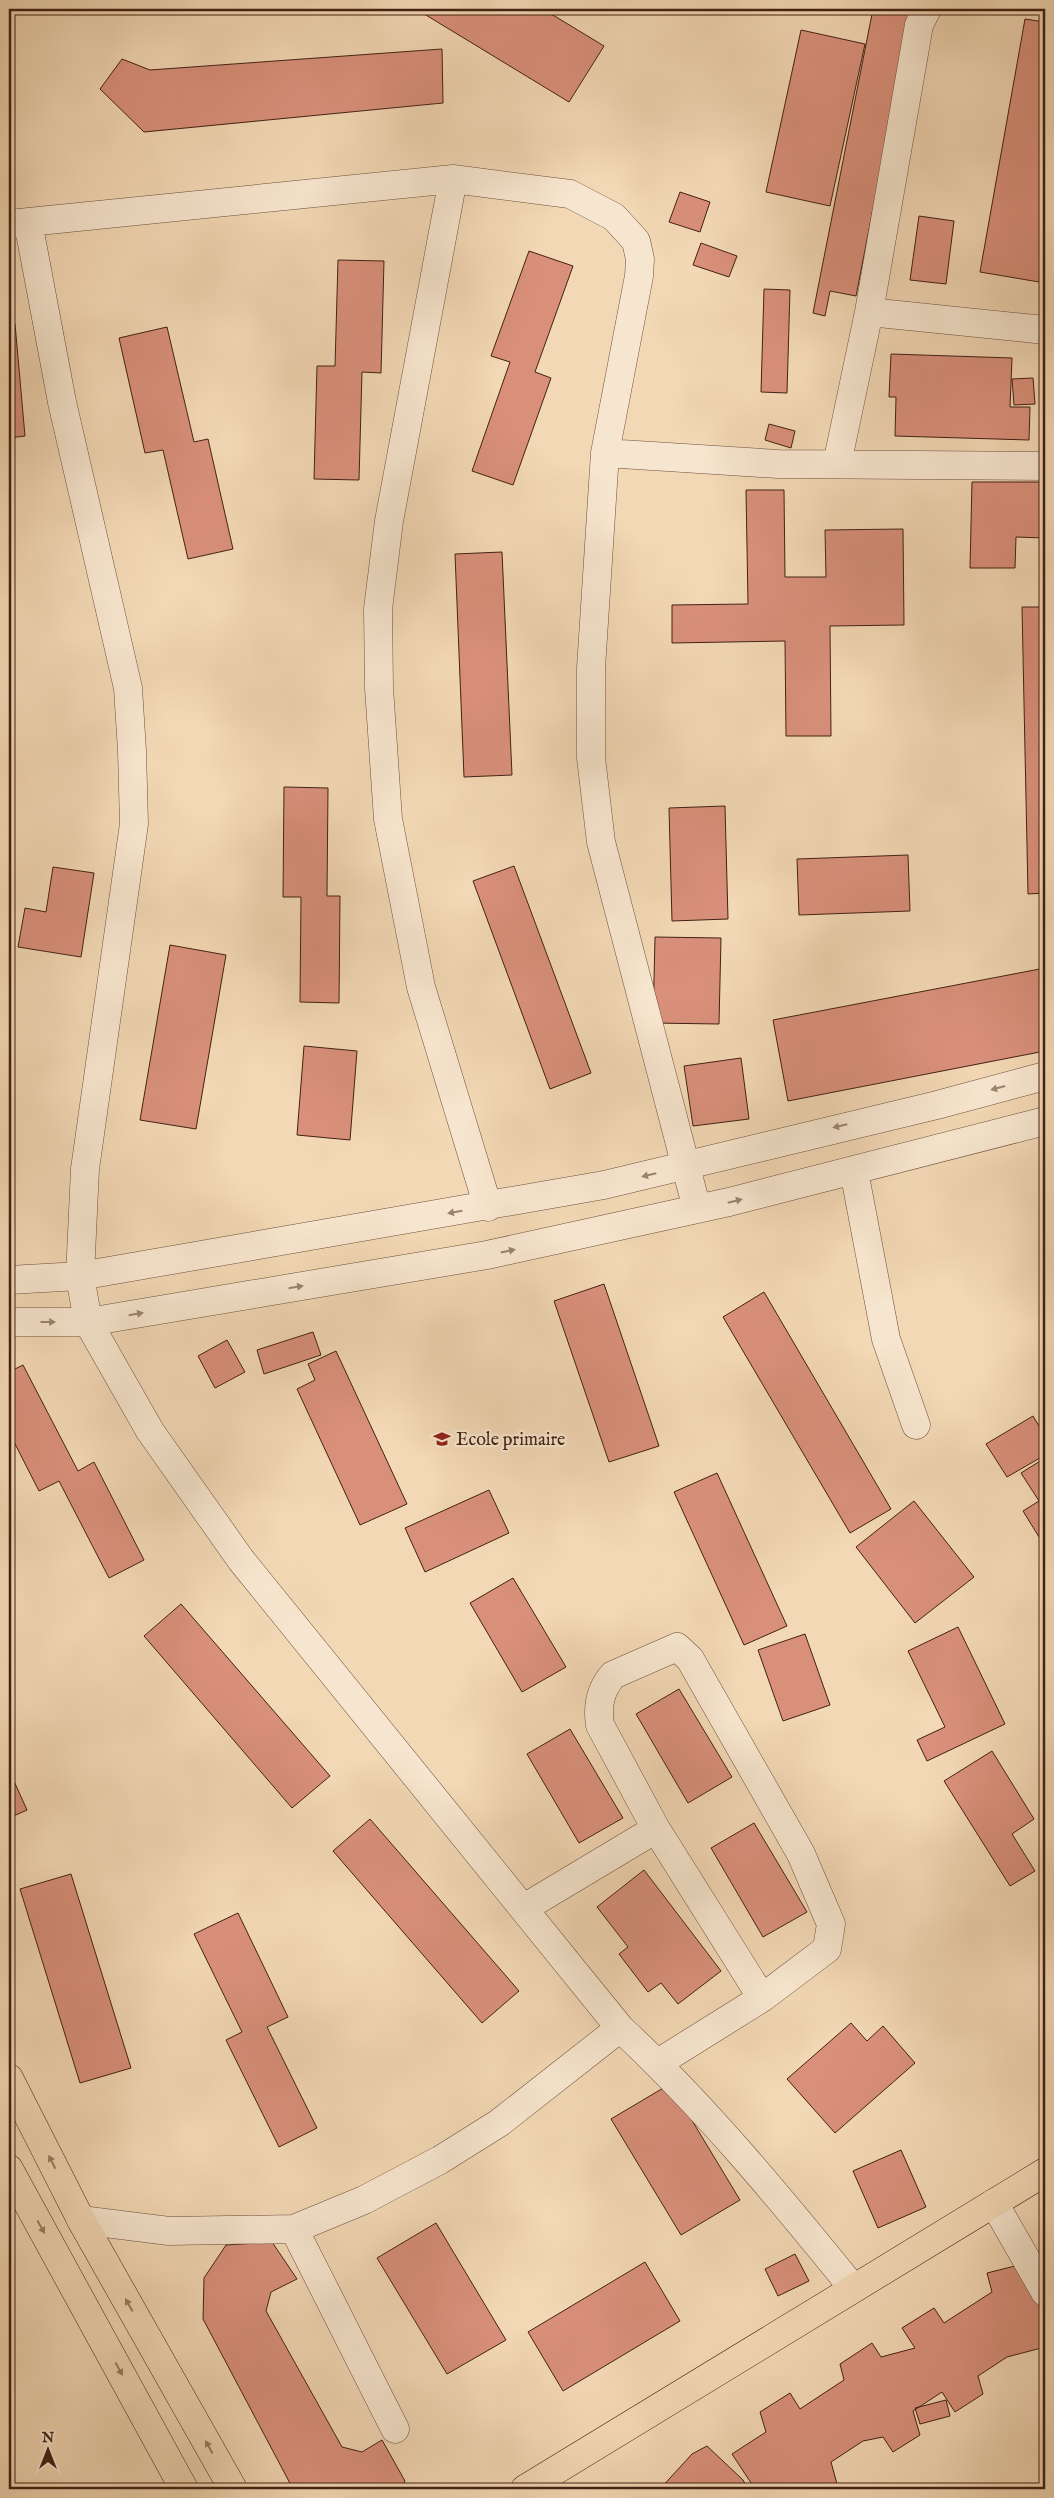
<svg xmlns="http://www.w3.org/2000/svg" width="1054" height="2498" viewBox="0 0 1054 2498" font-family="'IM FELL English',serif">
	<style>
		.building { fill: #d9907b; stroke: #422013 }
		.lines { fill: none; stroke-linecap: round; stroke-linejoin: round }
		.minor-casing { stroke: #6e4e3c; stroke-width: 29 }
		.major-casing { stroke: #422013; stroke-width: 29 }
		.minor { stroke: #f7e6cf; stroke-width: 28 }
		.major { stroke: #f3d8b5; stroke-width: 28 }
		.oneway { fill: #9c8371 }
		.oneway2 { fill: #9a7c64 }
		.labels { text-anchor: middle; stroke-width: 4.5; stroke-linejoin: round; paint-order: stroke }
		.poi-label { font-size: 18px; fill: #422013; stroke: #f7e6cf; text-anchor: start }
	</style>
	<rect width="100%" height="100%" fill="#f3d8b5"/>
	<filter id="stains"><feTurbulence type="fractalNoise" baseFrequency=".004" numOctaves="4"/><feColorMatrix values="0 0 0 0 .2 0 0 0 0 .09 0 0 0 0 .02 0 0 0 .5 -.17"/></filter>
	<radialGradient id="worn" r=".72"><stop offset=".6" stop-color="#630" stop-opacity="0"/><stop offset="1" stop-color="#630" stop-opacity=".3"/></radialGradient>
	<path class="building" d="M124,9H159V11Z
		M416,9H543L604,46L569,102Z
		M873,9H912L856,296L830,291L825,316L813,313Z
		M1025,19L1045,22V283L980,272Z
		M801,30L865,44L830,206L766,192Z
		M442,49L443,103L144,132L100,89L122,59L150,70Z
		M680,192L710,202L700,232L669,222Z
		M919,216L954,221L946,284L910,280Z
		M701,243L737,256L729,277L693,265Z
		M529,251L573,266L535,372L551,378L513,485L472,471L510,362L491,356Z
		M338,260L384,261L381,373L362,372L359,480L314,479L317,366H335Z
		M764,289L790,290L787,393L761,392Z
		M15,324L25,436L9,438V325Z
		M167,327L194,442L208,439L233,549L188,559L163,450L145,453L119,338Z
		M891,354L1012,358L1010,407H1030L1029,440L895,436L896,397H889Z
		M1044,375H1045V429H1044Z
		M1033,378L1035,404L1014,405L1012,379Z
		M769,424L795,431L791,448L765,440Z
		M972,482H1045V538L1016,537L1015,568H970Z
		M746,490H784L785,577H826L825,530L903,529L904,625L830,626L831,736H786L785,641L672,643V605L748,604Z
		M502,552L512,775L464,777L455,554Z
		M1022,607H1045V893L1028,894Z
		M284,787L328,788L327,896H340L339,1003L300,1002L301,897H283Z
		M725,806L728,919L672,921L669,808Z
		M908,855L910,911L799,915L797,859Z
		M514,866L591,1073L550,1089L473,881Z
		M53,867L94,873L81,957L18,947L25,908L46,912Z
		M655,937L721,938L719,1024L653,1023Z
		M170,945L226,955L196,1129L140,1120Z
		M1045,968V1051L788,1101L773,1020Z
		M9,991L13,992L9,1026Z
		M304,1046L357,1051L350,1140L297,1135Z
		M741,1058L749,1119L693,1126L684,1066Z
		M604,1284L659,1446L609,1462L554,1301Z
		M764,1292L891,1509L850,1533L723,1317Z
		M313,1332L321,1355L264,1374L257,1350Z
		M227,1340L245,1372L215,1388L198,1356Z
		M336,1351L407,1504L360,1525L297,1389L315,1380L308,1364Z
		M23,1365L78,1471L94,1462L144,1560L109,1578L59,1481L39,1491L9,1432V1372Z
		M1033,1416L1045,1436V1455L1007,1477L986,1444Z
		M1045,1458V1544L1044,1545L1023,1511L1039,1501L1021,1473Z
		M717,1473L787,1626L744,1645L674,1492Z
		M489,1490L509,1533L425,1572L405,1528Z
		M914,1501L974,1577L915,1623L856,1547Z
		M513,1578L566,1667L522,1692L470,1603Z
		M181,1604L330,1776L292,1808L144,1636Z
		M958,1627L1005,1724L927,1761L917,1740L945,1727L908,1651Z
		M805,1634L830,1705L783,1721L758,1650Z
		M679,1689L732,1777L688,1803L636,1714Z
		M570,1729L623,1818L579,1843L527,1754Z
		M992,1751L1034,1819L1012,1834L1035,1871L1010,1886L944,1781Z
		M9,1770L27,1810L9,1818Z
		M370,1819L519,1991L482,2023L333,1851Z
		M754,1823L807,1912L763,1937L711,1848Z
		M644,1870L721,1971L678,2004L661,1983L648,1992L619,1954L628,1947L597,1907Z
		M71,1874L131,2068L80,2083L20,1889Z
		M238,1913L288,2017L267,2027L317,2128L279,2147L226,2040L242,2032L194,1934Z
		M851,2023L867,2041L883,2026L915,2063L835,2133L787,2079Z
		M670,2084L740,2200L681,2235L611,2119Z
		M901,2150L926,2207L878,2228L853,2171Z
		M436,2223L506,2340L447,2374L377,2258Z
		M272,2242L297,2279L271,2292L266,2311L342,2447L362,2452L382,2440L405,2481L400,2489H293L203,2319L204,2278L226,2245Z
		M795,2254L809,2281L778,2296L765,2269Z
		M645,2262L680,2321L563,2391L528,2332Z
		M1019,2265L1035,2289L1045,2330V2347L1007,2357L978,2376L983,2394L955,2412L942,2392L913,2411L920,2435L893,2452L883,2437L863,2441L831,2462L837,2484L819,2489H755L732,2454L766,2432L760,2412L790,2393L800,2409L844,2380L840,2364L872,2343L881,2357L915,2348L902,2328L934,2308L944,2323L992,2292L987,2273Z
		M946,2400L950,2416L920,2424L915,2408Z
		M707,2446L743,2480L748,2489H660L692,2454Z"/>
	<g class="lines">
		<g class="minor-casing">
			<path id="minor" d="M453,179L389,521L378,609L379,688L388,819L421,987L488,1207
				M28,222L62,402L128,688L132,751L134,824L85,1169L80,1276L88,1322L150,1431L241,1560L620,2028C705,2107 780,2198 853,2288
				M9,224L453,179L570,194L614,217L636,241L640,259L639,276L605,453L591,668V758L601,842L697,1209
				M869,312L1045,330
				M605,453L778,464L1045,466
				M837,464L869,312L919,25L927,9
				M854,1171L886,1339L916,1425
				M9,1280L80,1276L604,1185L937,1105L1045,1076
				M9,1322H88L487,1255L729,1202L1045,1121
				M524,1908L656,1829L762,1998L827,1949L831,1924L801,1854L690,1659L677,1647L613,1675C600,1690 597,1706 600,1725L656,1829
				M658,2063L762,1998
				M994,2203L1045,2292
				M81,2220L169,2231L294,2229L364,2200L440,2160L499,2123L620,2028
				M294,2229L395,2429"/>
		</g>
		<g class="major-casing">
			<path id="major" d="M9,2078L81,2220L233,2489
				M9,2169L184,2489
				M525,2489L1045,2172"/>
		</g>
		<use href="#minor" class="minor"/>
		<use href="#major" class="major"/>
	</g>
	<defs><path id="oneway-solid" d="M-6-.8H1V-3.2L6.5 0L1 3.2V.8H-6Z" transform="scale(1.25)"/></defs>
	<g class="oneway">
		<use href="#oneway-solid" transform="translate(998 1088) rotate(165)"/>
		<use href="#oneway-solid" transform="translate(840 1126) rotate(167)"/>
		<use href="#oneway-solid" transform="translate(649 1175) rotate(167)"/>
		<use href="#oneway-solid" transform="translate(735 1201) rotate(-14)"/>
		<use href="#oneway-solid" transform="translate(455 1212) rotate(170)"/>
		<use href="#oneway-solid" transform="translate(508 1251) rotate(-12)"/>
		<use href="#oneway-solid" transform="translate(296 1287) rotate(-9)"/>
		<use href="#oneway-solid" transform="translate(136 1314) rotate(-9)"/>
		<use href="#oneway-solid" transform="translate(48 1322)"/>
	</g>
	<g class="oneway2">
		<use href="#oneway-solid" transform="translate(52 2162) rotate(-117)"/>
		<use href="#oneway-solid" transform="translate(41 2227) rotate(61)"/>
		<use href="#oneway-solid" transform="translate(129 2305) rotate(-119)"/>
		<use href="#oneway-solid" transform="translate(119 2369) rotate(61)"/>
		<use href="#oneway-solid" transform="translate(209 2447) rotate(-119)"/>
	</g>
	<defs>
		<g id="school-bare" transform="scale(1.35)"><path d="M0-5L7-2L0 1L-7-2ZM-4 1L0 2.5L4 1V4Q0 6-4 4Z" fill="#8f2418" stroke="#f7e6cf" stroke-width="2.5" paint-order="stroke"/></g>
	</defs>
	<g fill-rule="evenodd">
		<use href="#school-bare" x="442" y="1439"/>
	</g>
	<g class="labels">
		<g class="poi-label">
			<text x="456" y="1445">Ecole primaire</text>
		</g>
	</g>
	<rect width="1054" height="2498" fill="none" stroke="#f3d8b5" stroke-width="30"/>
	<rect x="10" y="10" width="1034" height="2478" fill="none" stroke="#422013" stroke-width="2.5"/>
	<rect x="15" y="15" width="1024" height="2468" fill="none" stroke="#422013"/>
	<g transform="translate(48 2450)" stroke="#f7e6cf" stroke-width="4" paint-order="stroke">
	<path d="M0-4L9 19L0 12L-9 19Z" fill="#422013"/>
	<text y="-8" font-size="14" font-weight="bold" text-anchor="middle" fill="#422013">N</text>
	</g>
	<rect width="100%" height="100%" filter="url(#stains)"/>
	<rect width="100%" height="100%" fill="url(#worn)"/>
</svg>
